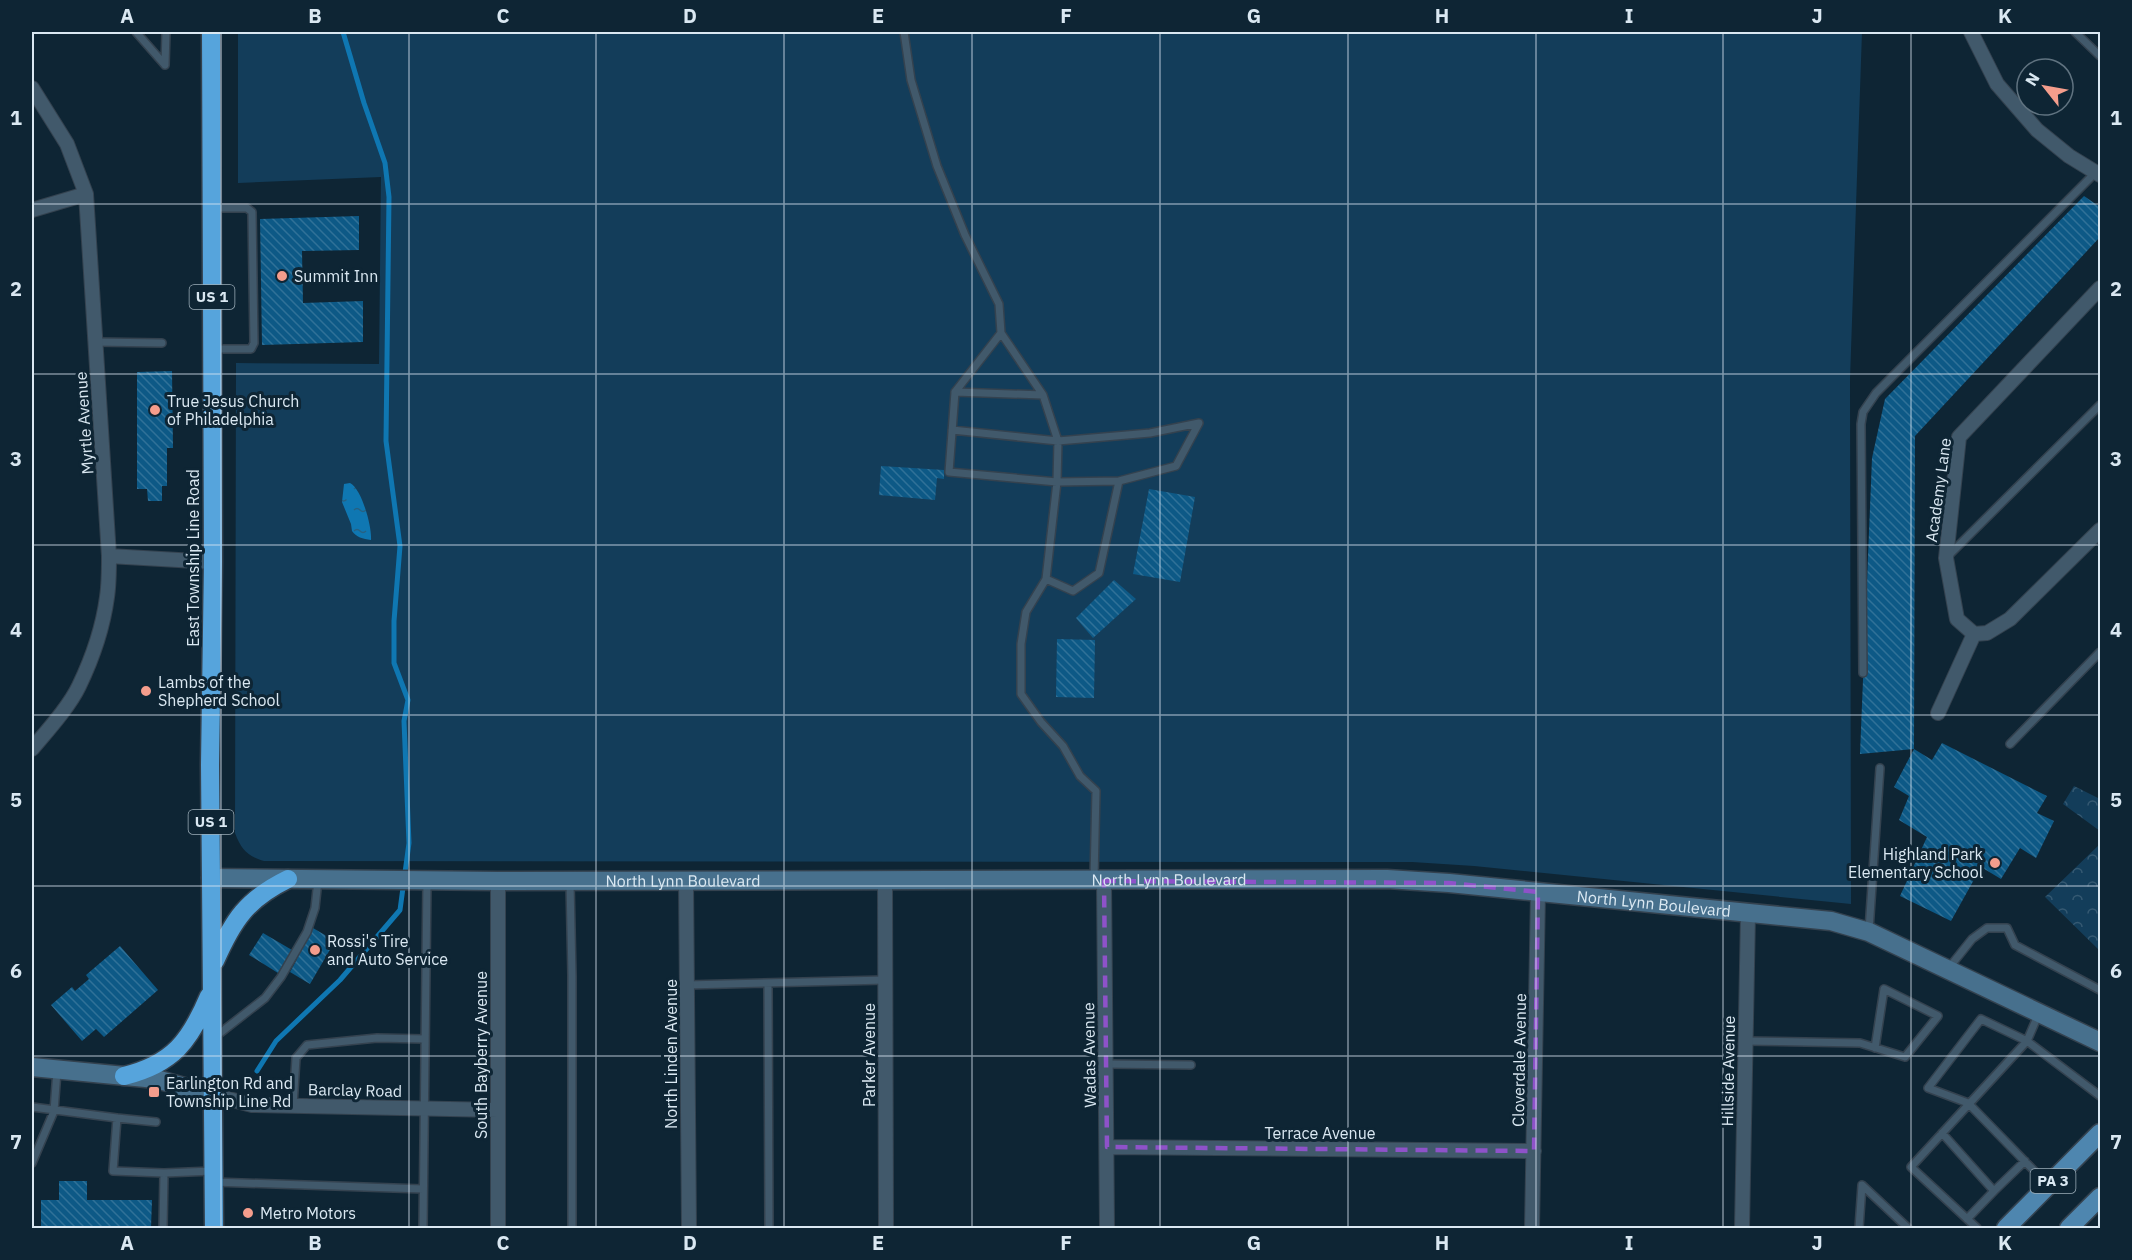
<svg xmlns="http://www.w3.org/2000/svg" width="2132" height="1260" viewBox="0 0 2132 1260" font-family="'IBM Plex Sans',sans-serif">
	<style>
		.green { fill: #133d5a }
		.park { fill: url(#park-crowns) }
		.water { fill: url(#water-ripples) }
		.lines { fill: none; stroke-linecap: round; stroke-linejoin: round }
		.stream { stroke: #0f77b2; stroke-width: 5 }
		.building { fill: url(#building-back-hatch) }
		.lane-casing { stroke: #34424f; stroke-width: 10 }
		.street-casing { stroke: #34424f; stroke-width: 16 }
		.secondary-casing { stroke: #34424f; stroke-width: 21 }
		.primary-casing { stroke: #34424f; stroke-width: 21 }
		.highway-casing { stroke: #34424f; stroke-width: 21 }
		.lane { stroke: #41596b; stroke-width: 7 }
		.street { stroke: #41596b; stroke-width: 14 }
		.secondary { stroke: #47708d; stroke-width: 18 }
		.primary { stroke: #4e86af; stroke-width: 18 }
		.highway { stroke: #56a4dc; stroke-width: 18 }
		.marked { fill: none; stroke: #8e52c9; stroke-width: 4.5; stroke-dasharray: 12 8; stroke-linejoin: round }
		.grid { fill: none; stroke: #dae8f2; stroke-width: 1.5; stroke-opacity: 0.55 }
		.poi-dot { fill: #f49d8c; stroke: #0e2534; stroke-width: 2 }
		.labels { text-anchor: middle; stroke-width: 6; stroke-linejoin: round; paint-order: stroke }
		.shield { fill: #0e2534; stroke: #9daeb9; stroke-width: 1.5 }
		.shield-label { font-size: 15px; font-weight: bold; fill: #dae8f2 }
		.poi-label { font-size: 16px; fill: #dae8f2; stroke: #0e2534; text-anchor: start }
		.street-label { font-size: 16px; fill: #dae8f2; stroke: #0e2534 }
		.neatline { fill: none; stroke: #dae8f2; stroke-width: 2 }
		.grid-label { font-size: 20px; text-anchor: middle; font-weight: bold; fill: #dae8f2 }
	</style>
	<defs>
		<pattern id="park-crowns" width="20" height="18" patternUnits="userSpaceOnUse" patternTransform="scale(1.5)"><rect width="20" height="18" fill="#133d5a"/><path d="M2 6a3 3 0 1 1 6 0M12 15a3 3 0 1 1 6 0" fill="none" stroke="#355972"/></pattern>
		<pattern id="water-ripples" width="26" height="14" patternUnits="userSpaceOnUse" patternTransform="scale(1.5)"><rect width="26" height="14" fill="#0f77b2"/><path d="M2 4q2-2 4 0t4 0M15 11q2-2 4 0t4 0" fill="none" stroke="#266183"/></pattern>
		<pattern id="building-back-hatch" width="6" height="6" patternUnits="userSpaceOnUse" patternTransform="scale(1.5)"><rect width="6" height="6" fill="#0d5986"/><path d="M-1 5l2 2M0 0l6 6M5-1l2 2" fill="none" stroke="#307198"/></pattern>
	</defs>
	<rect width="100%" height="100%" fill="#0e2534"/>
	<path class="green" d="M238,32H1862L1850,379L1851,904L1474,866L1412,862L264,861C247,856 241,849 235,833L236,363L379,364L381,177L238,183Z"/>
	<path class="park" d="M2074,786L2100,799V831L2063,804Z
		M2100,844V951L2045,897Z"/>
	<path class="water" d="M350,483C362,489 372,527 371,540C363,539 356,537 352,531L351,524L342,502L344,484Z"/>
	<g class="lines">
		<path class="stream" d="M257,1071L276,1041L340,980L400,910L409,843L404,721L408,700L394,663V621L400,546L386,441L389,197L385,163L364,103L343,32"/>
	</g>
	<path class="building" d="M2084,196L2100,207V237L1915,436L1914,749L1932,760L1942,743L2047,796L2037,813L2054,821L2036,858L2020,848L2001,879L1981,867L1951,921L1900,896L1927,837L1899,820L1909,796L1894,787L1914,749L1860,754L1872,458L1885,399Z
		M359,216V250L302,251L303,303L363,301V342L262,345L260,219Z
		M172,371L173,448H167V486H162V501H148L147,489H137V372Z
		M881,466L944,470V479L937,478L935,500L879,495Z
		M1149,489L1195,497L1180,582L1133,574Z
		M1114,580L1136,599L1093,638L1076,618Z
		M1057,639L1095,640L1094,698L1056,697Z
		M313,928L335,941L310,984L290,972L297,959L295,958Z
		M263,933L292,950L278,973L249,955Z
		M120,946L158,990L104,1037L96,1029L82,1041L51,1005L72,987L75,991L89,979L86,975Z
		M59,1181H87V1200H152L151,1228H41V1200H59Z"/>
	<g class="lines">
		<g class="lane-casing">
			<path id="lane" d="M136,32L165,65
				M904,32L911,80L937,166L965,235L999,304L1001,333
				M2075,32L2100,56
				M165,65L166,32
				M95,342L162,343
				M213,349H251L254,343L252,212L247,208H213
				M955,392L1001,333L1043,395
				M952,430L1058,441L1150,433L1199,423L1176,466L1119,481L1057,482L949,472L955,392L1043,395L1058,441L1057,482L1046,579L1026,612L1021,644V694L1041,722L1063,746L1080,776L1096,791L1094,879
				M1947,557L2100,405
				M1046,579L1073,591L1099,573L1119,481
				M1863,673L1861,424L1863,412L1876,393L2096,172
				M2010,744L2100,652
				M570,883L572,976V1228
				M1869,930L1880,768
				M1948,969L1972,939L1987,928H2007L2015,945L2100,990
				M768,983L769,1228
				M687,985L885,980
				M215,1037L265,998L281,977L307,932L315,908L318,880
				M1745,1041L1860,1043L1905,1057L1938,1016L1884,989L1875,1048
				M1106,1064L1191,1065
				M293,1106L296,1058L307,1045L377,1038L425,1039
				M32,1107L117,1118
				M156,1122L117,1118L113,1171L164,1173L213,1171
				M1942,1133L1994,1191L1967,1219
				M32,1163L54,1111L57,1071
				M214,1182L423,1189
				M2048,1185L1968,1103L1928,1088L1981,1019L2027,1041L2100,1096
				M1994,1191L2025,1161
				M163,1228L164,1173
				M423,1228L427,880
				M1859,1228L1862,1185L1908,1228
				M1977,1228L1911,1167L2027,1041L2039,1013"/>
		</g>
		<g class="street-casing">
			<path id="street" d="M1971,32L1997,84L2037,130L2069,156L2100,175
				M32,88L67,144L86,194L109,556C109,569 109,584 107,597C103,627 92,659 79,686C69,707 47,731 32,749
				M32,210L86,194
				M109,556L213,562
				M1974,634L1957,619L1946,558L1959,437L2100,288
				M1974,634L1987,633L2010,619L2100,530
				M1938,713L1974,634
				M686,880L689,1228
				M498,881V1228
				M885,881L886,1228
				M1104,881L1107,1228
				M213,1095L252,1105L498,1110
				M1107,1147L1534,1151
				M1532,1228L1538,892
				M1742,1228L1748,914"/>
		</g>
		<g class="secondary-casing">
			<g id="secondary">
				<path id="s1" d="M211,878L498,881L1387,879L1449,883L1831,921L1869,932L2100,1042"/>
				<path d="M32,1067L156,1079L213,1095"/>
			</g>
		</g>
		<g class="primary-casing">
			<path id="primary" d="M2006,1228L2100,1133
				M2069,1228L2100,1197"/>
		</g>
		<g class="highway-casing">
			<path id="highway" d="M211,32L213,562L210,765L214,1228
				M215,961C233,920 247,899 288,879
				M124,1076C173,1064 190,1041 209,996"/>
		</g>
		<use href="#lane" class="lane"/>
		<use href="#street" class="street"/>
		<use href="#secondary" class="secondary"/>
		<use href="#primary" class="primary"/>
		<use href="#highway" class="highway"/>
	</g>
	<path class="marked" d="M1104,881L1449,883L1538,892L1534,1151L1107,1147Z"/>
	<path class="grid" d="M221,32V1228M409,32V1228M596,32V1228M784,32V1228M972,32V1228M1160,32V1228M1348,32V1228M1536,32V1228M1723,32V1228M1911,32V1228M32,204H2100M32,374H2100M32,545H2100M32,715H2100M32,886H2100M32,1056H2100"/>
	<g class="poi-dot">
		<circle cx="282" cy="276" r="6"/>
		<circle cx="155" cy="410" r="6"/>
		<circle cx="146" cy="691" r="6"/>
		<circle cx="1995" cy="863" r="6"/>
		<circle cx="315" cy="950" r="6"/>
		<rect x="148" y="1086" width="12" height="12" rx="3"/>
		<circle cx="248" cy="1213" r="6"/>
	</g>
	<g class="labels">
		<g class="shield">
			<rect x="189.5" y="285" width="45" height="24" rx="4.5"/>
			<rect x="188.5" y="810" width="45" height="24" rx="4.5"/>
			<rect x="2030.5" y="1169" width="45" height="24" rx="4.5"/>
		</g>
		<g class="shield-label">
			<text x="212" y="302">US 1</text>
			<text x="211" y="827">US 1</text>
			<text x="2053" y="1186">PA 3</text>
		</g>
		<g class="poi-label">
			<text x="294" y="282">Summit Inn</text>
			<text x="167" y="407">True Jesus Church<tspan x="167" dy="18">of Philadelphia</tspan></text>
			<text x="158" y="688">Lambs of the<tspan x="158" dy="18">Shepherd School</tspan></text>
			<text x="1983" y="860" text-anchor="end">Highland Park<tspan x="1983" dy="18">Elementary School</tspan></text>
			<text x="327" y="947">Rossi's Tire<tspan x="327" dy="18">and Auto Service</tspan></text>
			<text x="166" y="1089">Earlington Rd and<tspan x="166" dy="18">Township Line Rd</tspan></text>
			<text x="260" y="1219">Metro Motors</text>
		</g>
		<g class="street-label">
			<text transform="translate(84 423) rotate(-94)" y="6">Myrtle Avenue</text>
			<text transform="translate(1938 490) rotate(-82)" y="6">Academy Lane</text>
			<text transform="translate(193 558) rotate(-90)" y="6">East Township Line Road</text>
			<text dy="6" stroke="none"><textPath href="#s1" startOffset="472">North Lynn Boulevard</textPath></text>
			<text dy="6" stroke="none"><textPath href="#s1" startOffset="958">North Lynn Boulevard</textPath></text>
			<text dy="6" stroke="none"><textPath href="#s1" startOffset="1444">North Lynn Boulevard</textPath></text>
			<text transform="translate(671 1054) rotate(-90)" y="6">North Linden Avenue</text>
			<text transform="translate(481 1055) rotate(-90)" y="6">South Bayberry Avenue</text>
			<text transform="translate(869 1055) rotate(-90)" y="6">Parker Avenue</text>
			<text transform="translate(1089 1055) rotate(-91)" y="6">Wadas Avenue</text>
			<text transform="translate(1519 1060) rotate(-89)" y="6">Cloverdale Avenue</text>
			<text transform="translate(1728 1071) rotate(-89)" y="6">Hillside Avenue</text>
			<text transform="translate(355 1090) rotate(1)" y="6">Barclay Road</text>
			<text x="1320" y="1139">Terrace Avenue</text>
		</g>
	</g>
	<rect width="2132" height="1260" fill="none" stroke="#0e2534" stroke-width="66"/>
	<g transform="translate(2045 87) rotate(301)"><circle r="28" fill="#0e2534" stroke="#607380" stroke-width="1.5"/>
	<path d="M0-4.5L10 22L0 15L-10 22Z" fill="#f49d8c"/>
	<text y="-9" font-size="16" font-weight="bold" text-anchor="middle" fill="#dae8f2">N</text>
	</g>
	<rect x="33" y="33" width="2066" height="1194" class="neatline"/>
	<g class="grid-label">
		<text x="127" y="23">A</text>
		<text x="315" y="23">B</text>
		<text x="503" y="23">C</text>
		<text x="690" y="23">D</text>
		<text x="878" y="23">E</text>
		<text x="1066" y="23">F</text>
		<text x="1254" y="23">G</text>
		<text x="1442" y="23">H</text>
		<text x="1629" y="23">I</text>
		<text x="1817" y="23">J</text>
		<text x="2005" y="23">K</text>
		<text x="16" y="125">1</text>
		<text x="2116" y="125">1</text>
		<text x="16" y="296">2</text>
		<text x="2116" y="296">2</text>
		<text x="16" y="466">3</text>
		<text x="2116" y="466">3</text>
		<text x="16" y="637">4</text>
		<text x="2116" y="637">4</text>
		<text x="16" y="807">5</text>
		<text x="2116" y="807">5</text>
		<text x="16" y="978">6</text>
		<text x="2116" y="978">6</text>
		<text x="16" y="1149">7</text>
		<text x="2116" y="1149">7</text>
		<text x="127" y="1250">A</text>
		<text x="315" y="1250">B</text>
		<text x="503" y="1250">C</text>
		<text x="690" y="1250">D</text>
		<text x="878" y="1250">E</text>
		<text x="1066" y="1250">F</text>
		<text x="1254" y="1250">G</text>
		<text x="1442" y="1250">H</text>
		<text x="1629" y="1250">I</text>
		<text x="1817" y="1250">J</text>
		<text x="2005" y="1250">K</text>
	</g>
</svg>
